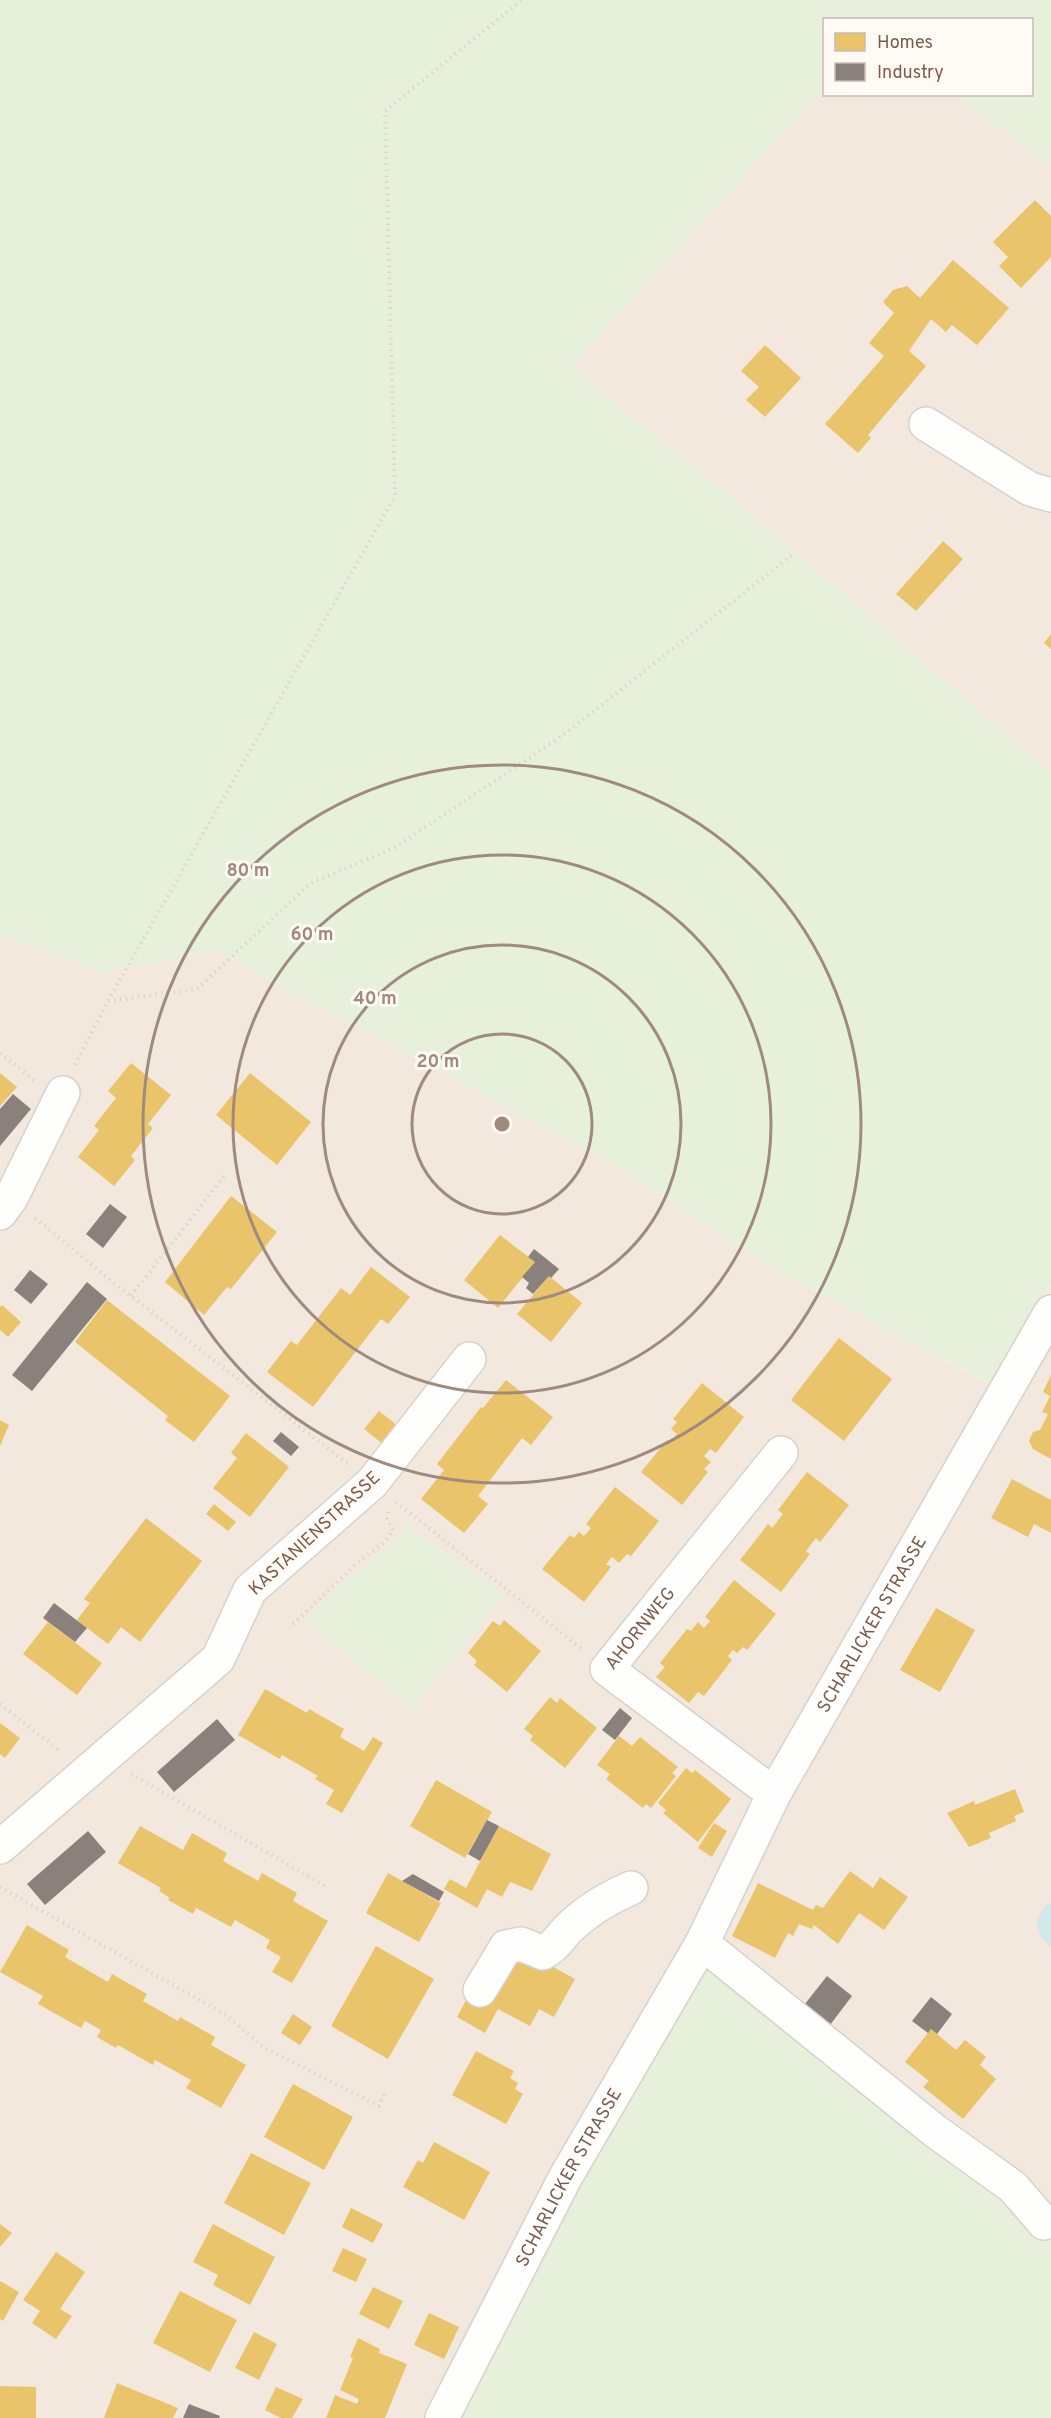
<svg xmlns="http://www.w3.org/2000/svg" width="1051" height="2418" viewBox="0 0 1051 2418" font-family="Overpass,sans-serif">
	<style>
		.residential { fill: #f2e8de }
		.green { fill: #e7f0db }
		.water { fill: #d0e8ea }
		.homes { fill: #e9c46a }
		.industry { fill: #8a817c }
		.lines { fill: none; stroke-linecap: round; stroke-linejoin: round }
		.minor-casing { stroke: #d7d1cb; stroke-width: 36 }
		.path { stroke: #dcd5d0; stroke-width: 4; stroke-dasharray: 1.5 4.5; stroke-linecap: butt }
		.minor { stroke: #fefefd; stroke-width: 33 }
		.ring { fill: none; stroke: #9f8a7d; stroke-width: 3 }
		.labels { text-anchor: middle; stroke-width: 6; stroke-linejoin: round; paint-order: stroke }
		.street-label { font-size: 18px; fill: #7a5c4d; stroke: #fffaf3 }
		.centre { fill: #9f8a7d; stroke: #fffaf3; stroke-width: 3 }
		.ring-label { font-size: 18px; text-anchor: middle; font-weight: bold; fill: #9f8a7d; stroke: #fffaf3; stroke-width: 6; stroke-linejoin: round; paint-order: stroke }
	</style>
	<rect width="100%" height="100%" fill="#f9f5f0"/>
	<path class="residential" d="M824,88V94L953,95L1051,164V774L571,367Z
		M0,936L11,938L101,972L217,951L620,1168L771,1267L991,1385L1050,1286L1051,1287V2225L454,2418H0Z"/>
	<path class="green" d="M0,0H1051V164L953,95L1032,94V20H824V88L571,367L734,500L1051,773V1287L1049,1286L992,1385L771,1267L620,1168L217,951L101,972L11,938L0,936Z
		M404,1523L504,1594L413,1708L305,1620L346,1580L398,1539L404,1532Z
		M700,1965L993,2186L1051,2225V2418H454Z"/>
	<path class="water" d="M1051,1903V1948L1040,1936L1036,1922L1044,1907Z"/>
	<path class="homes" d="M1035,200L1051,216V257L1021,288L999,266L1008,257L993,242Z
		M953,260L1009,308L977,345L952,325L946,332L931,319L909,351L926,366L868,435L871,438L858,453L825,424L884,356L869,343L894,313L883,302L893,290L907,286L920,298Z
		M765,345L801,378L765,417L746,400L759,387L741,371Z
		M943,541L963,559L916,611L896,594Z
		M1051,634V649L1044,643Z
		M131,1063L171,1095L148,1124L153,1128L131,1156L135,1160L114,1186L78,1157L99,1130L94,1126L116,1098L108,1091Z
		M0,1073L17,1087L0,1106Z
		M250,1073L311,1122L277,1165L216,1115Z
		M231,1196L277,1232L231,1289L227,1287L204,1315L165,1282Z
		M500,1235L535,1262L498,1308L464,1280Z
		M371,1267L410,1297L388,1324L381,1319L313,1407L267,1372L291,1341L297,1345L341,1288L350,1295Z
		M549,1276L582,1303L551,1342L517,1314Z
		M107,1300L230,1396L194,1442L165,1420L168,1416L75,1342Z
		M2,1305L21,1322L8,1337L0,1330V1307Z
		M839,1338L892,1379L844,1441L791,1400Z
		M1051,1375V1459L1033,1449L1029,1441L1033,1432L1040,1430L1048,1414L1042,1412L1050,1396L1043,1392Z
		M506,1380L553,1417L531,1445L522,1438L478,1496L488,1504L464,1533L421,1499L444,1470L437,1464L481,1407L483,1408Z
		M702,1383L744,1417L716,1453L710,1449L704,1456L711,1462L704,1469L708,1472L682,1505L641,1472L667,1440L670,1442L677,1434L671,1429L677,1422L673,1419Z
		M379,1411L398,1426L384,1445L364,1429Z
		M0,1420L9,1425L0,1446Z
		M246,1433L289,1467L250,1517L213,1488L237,1458L231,1453Z
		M807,1472L849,1505L820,1542L816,1538L806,1551L810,1554L781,1592L740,1560L768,1524L772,1528L783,1514L778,1510Z
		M1012,1479L1051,1500V1533L1034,1524L1028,1537L991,1518Z
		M615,1487L659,1521L631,1556L627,1554L619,1563L612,1557L606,1564L611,1567L584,1602L542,1569L570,1535L574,1538L579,1532L584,1536L591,1528L586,1524Z
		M214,1504L236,1522L228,1531L206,1514Z
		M146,1518L202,1561L140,1642L121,1627L108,1644L77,1620L90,1603L84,1599Z
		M734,1580L776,1614L747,1650L743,1647L737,1653L733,1650L728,1656L732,1660L704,1696L698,1692L689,1703L656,1677L665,1667L660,1663L687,1629L691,1631L698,1622L704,1628L710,1621L705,1617Z
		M936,1608L975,1630L940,1692L900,1670Z
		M504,1620L541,1651L507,1692L474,1665L477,1661L468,1653L493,1621L500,1626Z
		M48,1622L102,1663L77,1695L23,1654Z
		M265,1689L307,1713L309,1709L344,1729L340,1737L364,1751L373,1737L383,1743L342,1813L326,1804L334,1790L315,1779L318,1776L282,1755L280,1759L238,1735Z
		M550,1697L557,1703L560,1698L597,1728L565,1768L530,1740L533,1736L524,1729Z
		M0,1723L20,1738L5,1758L0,1754Z
		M619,1736L632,1746L640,1737L678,1767L672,1773L676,1776L651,1808L646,1804L643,1808L606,1779L610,1774L597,1765Z
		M686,1768L692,1773L695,1770L731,1799L698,1842L663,1813L666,1810L658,1803Z
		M436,1780L492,1812L465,1858L410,1826Z
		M1015,1789L1024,1812L1014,1816L1016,1821L989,1833L991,1838L969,1847L947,1813L974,1801L975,1805Z
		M714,1823L727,1831L712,1857L698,1848Z
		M140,1826L183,1850L192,1833L227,1853L223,1861L258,1881L262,1873L297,1893L293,1901L328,1921L292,1983L272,1972L281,1957L266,1948L270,1940L235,1920L231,1927L196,1908L193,1914L168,1900L170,1898L159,1891L161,1888L118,1863Z
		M499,1826L551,1854L532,1891L510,1882L502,1897L487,1889L477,1908L444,1889L450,1879L466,1888Z
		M850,1871L873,1888L880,1877L908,1897L884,1930L859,1913L838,1944L814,1925L812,1929L799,1924L793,1936L788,1933L775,1958L732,1936L758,1883L813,1910L816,1905L823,1908Z
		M388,1873L441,1903L419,1942L366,1913Z
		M27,1925L69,1950L65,1957L108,1982L112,1974L147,1994L143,2001L178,2021L180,2017L215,2037L211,2045L246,2065L221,2108L186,2088L191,2080L155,2060L153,2065L118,2045L116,2048L97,2037L101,2030L85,2021L81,2028L38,2004L43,1996L0,1972Z
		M376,1946L434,1979L388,2059L331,2026Z
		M521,1949L575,1979L554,2017L539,2009L530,2026L498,2009L485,2033L457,2017L470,1993L490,2004Z
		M293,2014L312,2027L300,2045L281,2033Z
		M931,2029L956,2050L965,2040L986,2057L980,2065L996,2079L963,2119L923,2087L929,2081L905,2062Z
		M476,2051L514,2071L510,2078L518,2083L515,2089L523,2094L506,2124L452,2095Z
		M293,2084L353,2117L324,2170L264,2137Z
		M434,2142L490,2172L464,2220L403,2187L418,2160L423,2163Z
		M251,2153L311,2183L284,2235L224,2203Z
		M351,2208L383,2224L373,2243L342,2227Z
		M0,2224L12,2233L0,2247Z
		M213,2224L275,2257L250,2305L213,2285L218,2275L193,2262Z
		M343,2248L367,2259L356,2282L332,2271Z
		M56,2252L85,2272L60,2309L72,2316L56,2339L32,2323L40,2311L23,2300Z
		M0,2281L19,2292L3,2321L0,2319Z
		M373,2287L403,2301L389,2329L359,2314Z
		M180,2291L237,2320L210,2372L153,2343Z
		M429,2313L459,2327L444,2359L414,2345Z
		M254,2332L277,2344L259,2380L235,2368Z
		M358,2338L380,2349L379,2353L407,2364L385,2418H326L335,2395L357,2404L359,2399L340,2390L353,2358L350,2357Z
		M117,2383L178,2408L173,2418H104Z
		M0,2386L36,2387V2418H0Z
		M276,2387L303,2399L292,2418H281L265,2410Z"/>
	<path class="industry" d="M13,1094L31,1109L0,1146V1109Z
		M110,1204L127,1217L103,1248L86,1234Z
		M534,1249L559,1269L551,1278L549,1276L533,1294L526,1288L529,1283L522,1277L535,1262L528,1257Z
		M30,1270L48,1284L31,1304L14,1290Z
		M87,1282L107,1299L32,1391L12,1375Z
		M281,1432L299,1447L291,1456L273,1441Z
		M54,1603L87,1628L75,1642L43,1618Z
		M620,1708L632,1718L615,1740L602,1730Z
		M217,1719L235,1740L174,1792L157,1772Z
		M487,1820L499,1826L480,1861L468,1854Z
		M88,1831L106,1852L45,1905L27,1884Z
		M413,1874L444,1892L439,1901L402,1881Z
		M827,1976L852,1996L827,2029L801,2009Z
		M931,1997L952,2014L937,2034L931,2029L928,2033L912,2021Z
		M189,2404L220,2416L219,2418H183Z"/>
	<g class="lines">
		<g class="minor-casing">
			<g id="minor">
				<path d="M926,424L1030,489L1051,495"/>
				<path d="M0,1213L11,1198L63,1093"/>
				<path id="s1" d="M774,1794L607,1669L781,1453"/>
				<path d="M0,1847L218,1659L250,1590L372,1483L469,1359"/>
				<path d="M702,1943L935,2131L1013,2187L1044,2223"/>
				<path d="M480,1990L506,1947L521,1944L543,1953C555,1947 561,1936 570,1927C589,1909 608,1898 631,1888"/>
				<path id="s2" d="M442,2418L565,2178L702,1943L774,1794L1051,1312"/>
			</g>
		</g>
		<path class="path" d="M108,1001L197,989L311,883L394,848L562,736L792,555
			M0,1053L35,1081
			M75,1065L108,1001L395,496L385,111L522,0
			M35,1218L114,1283L348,1464
			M131,1296L225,1175
			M396,1502L583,1650
			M293,1624L355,1565L384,1542L393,1530L387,1519L388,1512
			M0,1704L61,1752
			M131,1774L327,1887
			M0,1887L226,2015L263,2047L379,2106L384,2094"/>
		<use href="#minor" class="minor"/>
	</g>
	<g class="ring">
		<circle cx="502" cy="1124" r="90"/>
		<circle cx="502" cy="1124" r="179"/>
		<circle cx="502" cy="1124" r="269"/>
		<circle cx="502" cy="1124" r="359"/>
	</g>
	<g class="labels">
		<g class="street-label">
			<text transform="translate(314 1533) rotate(-43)" y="6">KASTANIENSTRASSE</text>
			<text dy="6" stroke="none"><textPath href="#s2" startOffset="903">SCHARLICKER STRASSE</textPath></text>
			<text dy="6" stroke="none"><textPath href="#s1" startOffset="261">AHORNWEG</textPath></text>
			<text dy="6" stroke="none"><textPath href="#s2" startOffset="272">SCHARLICKER STRASSE</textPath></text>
		</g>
	</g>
	<circle cx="502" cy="1124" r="9" class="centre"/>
	<g class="ring-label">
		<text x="248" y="876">80 m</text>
		<text x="312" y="940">60 m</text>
		<text x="375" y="1004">40 m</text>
		<text x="438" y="1067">20 m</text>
	</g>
	<rect x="823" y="18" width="210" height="78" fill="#fffaf3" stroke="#cabbb1" stroke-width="1.5"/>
	<rect x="835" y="33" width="30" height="18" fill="#e9c46a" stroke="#cabbb1" stroke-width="1.5"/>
	<text x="877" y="48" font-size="18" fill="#7a5c4d">Homes</text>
	<rect x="835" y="63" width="30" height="18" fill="#8a817c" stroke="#cabbb1" stroke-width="1.5"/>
	<text x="877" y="78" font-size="18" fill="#7a5c4d">Industry</text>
</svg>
